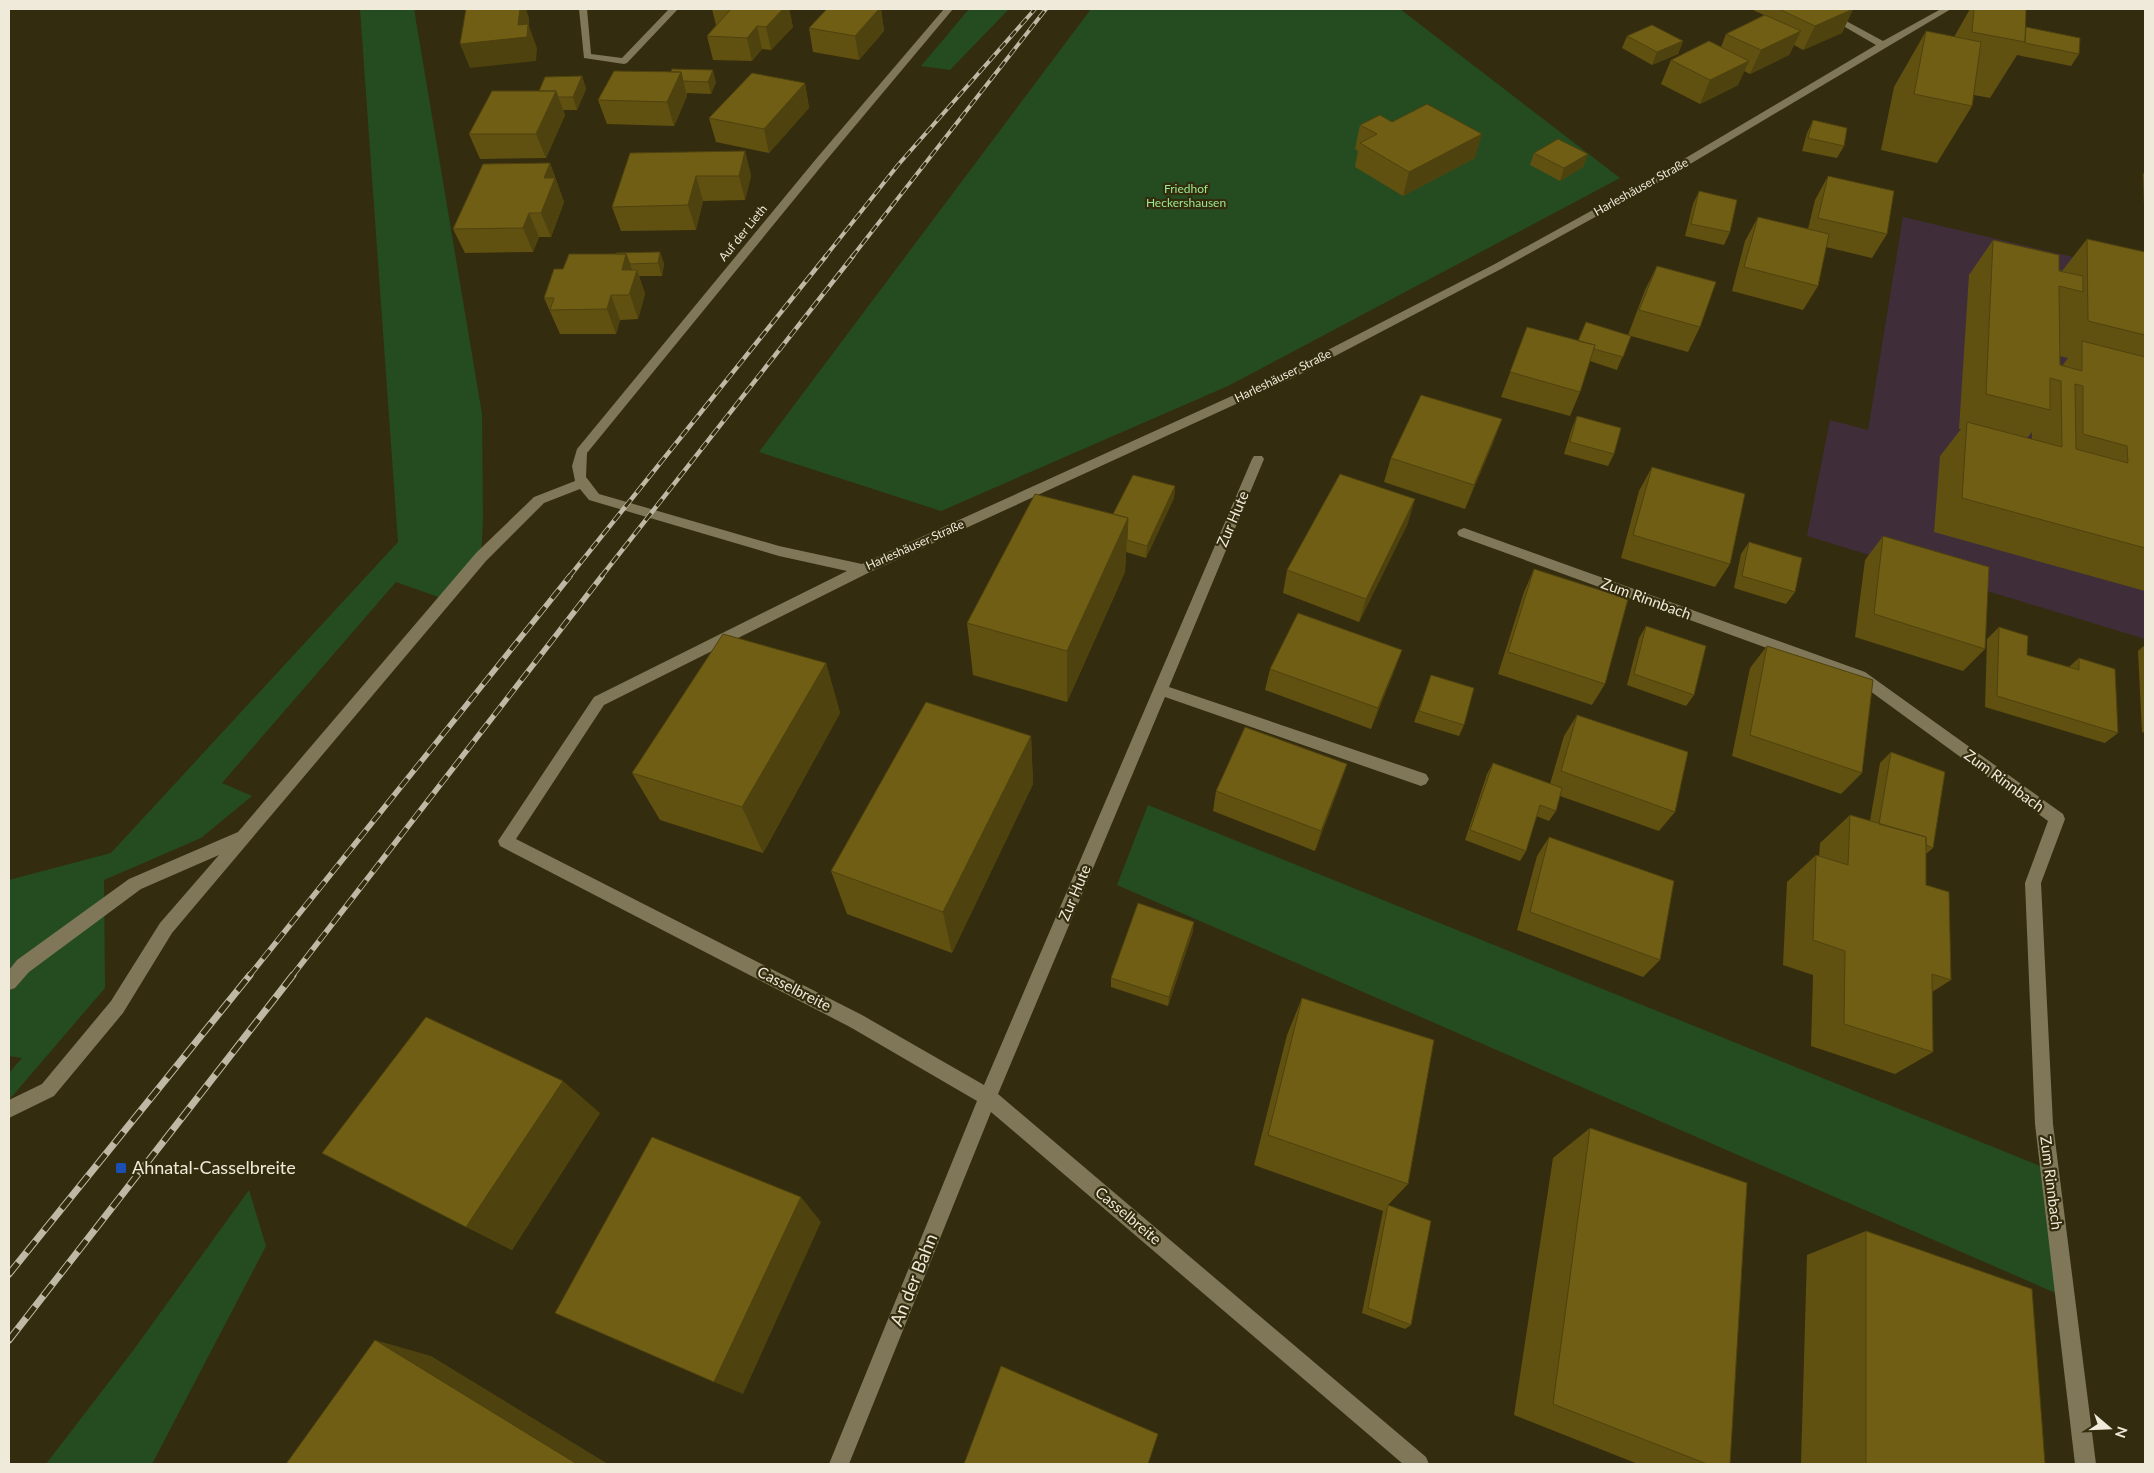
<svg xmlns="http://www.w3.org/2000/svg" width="2154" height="1473" viewBox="0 0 2154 1473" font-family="Lato,sans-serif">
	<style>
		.industrial { fill: #3f2e39 }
		.green { fill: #254c21 }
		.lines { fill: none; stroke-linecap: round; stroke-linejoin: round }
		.minor { fill: #7f7757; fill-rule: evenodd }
		.rail-far3-casing { stroke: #beb8a4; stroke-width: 4 }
		.rail-far2-casing { stroke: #beb8a4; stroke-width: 4.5 }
		.rail-far1-casing { stroke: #beb8a4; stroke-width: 5.5 }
		.rail-casing { stroke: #beb8a4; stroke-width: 7 }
		.rail-far3 { stroke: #342c0e; stroke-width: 2.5; stroke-dasharray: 8; stroke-linecap: butt }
		.rail-far2 { stroke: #342c0e; stroke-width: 3; stroke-dasharray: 9; stroke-linecap: butt }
		.rail-far1 { stroke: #342c0e; stroke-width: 4; stroke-dasharray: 11; stroke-linecap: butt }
		.rail { stroke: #342c0e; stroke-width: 5; stroke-dasharray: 14; stroke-linecap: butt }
		.wall { fill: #605111; fill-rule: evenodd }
		.shaded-wall { fill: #4e420e }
		.building { fill: #705e14; stroke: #4e420e; fill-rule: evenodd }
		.transit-dot { fill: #1a4fb4; stroke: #342c0e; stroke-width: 2 }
		.labels { text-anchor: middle; stroke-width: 4.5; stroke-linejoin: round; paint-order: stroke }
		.far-street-label { font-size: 12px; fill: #efead9; stroke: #342c0e }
		.far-park-label { font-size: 12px; fill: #98e98f; stroke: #342c0e }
		.street-label { font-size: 15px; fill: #efead9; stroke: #342c0e }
		.near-poi-label { font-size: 18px; fill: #efead9; stroke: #342c0e; text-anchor: start }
		.near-street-label { font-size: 18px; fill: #efead9; stroke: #342c0e }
	</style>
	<rect width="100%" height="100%" fill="#342c0e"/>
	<path class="industrial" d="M1903,217L2145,274V639L1807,536L1830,420L1868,430Z"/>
	<path class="green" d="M360,9H414L482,414L483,520L481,557L444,599L396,582L222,783L252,796L201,838L104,880L105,988L9,1100V1073L22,1058L9,1056V880L111,853L398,542Z
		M969,9H1009L950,70L921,66Z
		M1091,9H1400L1620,178L1228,386L941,511L759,452Z
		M1148,805L2050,1170L2065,1297L1117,885Z
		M249,1190L266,1246L152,1464H46L132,1352Z"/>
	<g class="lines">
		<path class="minor" d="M579,9H587L591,54L622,58L669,9H678L627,63L624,64L584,58Z
			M944,9H953L824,163L587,453L586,477L599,494L779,546L862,564L1287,371L1493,265L1667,169L1876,45L1814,9H1824L1883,41L1941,9H1951L1675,173L1501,269L1295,377L868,573L604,705L516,839L862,1015L984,1085L1252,459L1254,456H1262L1264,459L1169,687L1426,774L1429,779L1426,784L1421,786L1165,697L998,1094L1426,1457L1429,1464H1403L991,1112L849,1464H829L977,1101L850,1027L500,846L498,841L594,697L847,571L779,556L589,500L580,489L544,503L486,561L172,933L123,1013L54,1096L9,1118V1100L42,1084L111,1001L160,923L219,855L141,889L29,972L15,988L9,990V970L17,960L129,879L238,832L476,553L534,497L575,481L572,466L577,449L816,159Z
			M1464,528L1865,672L2063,814L2065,819L2041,883L2053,1124L2096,1464H2075L2035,1124L2025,883L2048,821L1855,680L1459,536L1457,533L1459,530Z"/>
		<g class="rail-far3-casing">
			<path id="rail-far3" d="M825,257L898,165L1035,9
				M852,257L1046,9"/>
		</g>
		<g class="rail-far2-casing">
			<path id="rail-far2" d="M569,577L826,256
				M601,577L853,256"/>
		</g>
		<g class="rail-far1-casing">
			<path id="rail-far1" d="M249,976L570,576
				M292,976L602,576"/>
		</g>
		<g class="rail-casing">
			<path id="rail" d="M9,1274L250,975
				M9,1340L293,975"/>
		</g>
		<use href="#rail-far3" class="rail-far3"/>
		<use href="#rail-far2" class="rail-far2"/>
		<use href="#rail-far1" class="rail-far1"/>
		<use href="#rail" class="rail"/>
	</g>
	<path class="wall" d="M712,9H789L793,27L771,50L762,49L752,61L713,60L707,36L716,25Z
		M827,9H906H881L884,31L859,60L813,52L809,28Z
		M1754,9H1853L1842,33L1803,50L1794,45L1789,55L1750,74L1744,71L1738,85L1700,104L1661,84L1671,60L1721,47L1726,34L1764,15L1753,10Z
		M1970,9H2020L2026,27L2079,54L2071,66L2017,55L1990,98L1974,95L1972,106L1937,163L1881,150L1894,87L1926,31L1954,37Z
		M1627,36L1683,41L1678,54L1652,65L1622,48Z
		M614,71L716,82L711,94L687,93V96L674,126L607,124L598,100Z
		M582,76L586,89L577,110H563L565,115L546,158L480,159L469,134L539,91Z
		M805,83L809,108L769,153L716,142L709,118Z
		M1813,120L1844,146L1837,158L1802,151L1807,133Z
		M1392,122L1475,158L1403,196L1355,167L1358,151L1355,149L1360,125Z
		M745,151L751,176L745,200L703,201L696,230L621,231L612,207Z
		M1534,153L1588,154L1583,167L1560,181L1530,165Z
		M550,163L564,202L551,237H539L533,252L465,253L453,229Z
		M2145,171V239L2143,174Z
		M1828,176L1887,234L1872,258L1826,247L1818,286L1803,310L1732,291L1745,241L1758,217L1808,229L1815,200Z
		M1699,191L1730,232L1724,245L1685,236L1693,204Z
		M2087,239L2145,252V591L1934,532L1940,456L1961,429H1959L1969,275L1993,240L2062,271ZM2059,356L2068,358L2062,366L2060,365ZM2032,432V439L2027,438Z
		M660,252L664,264L662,276H639L645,294L638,319L620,320L616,334H560L544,298L616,254Z
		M1657,266L1700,327L1688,352L1631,336L1617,370L1590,361L1580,392L1570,416L1501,397L1527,327L1578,341L1628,335L1645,290Z
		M1577,416L1614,454L1608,466L1564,454L1572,428Z
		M1493,443L1465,509L1384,482L1391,458Z
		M1652,467L1730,564L1715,587L1621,558L1639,491Z
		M1175,486L1174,498L1146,558L1126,552L1125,572L1067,702L973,675L967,623L1113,514Z
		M1408,523L1359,622L1283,593L1287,570Z
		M1883,536L1985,649L1963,671L1855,637L1865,560Z
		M1749,542L1795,592L1786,604L1734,588L1741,554Z
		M1534,569L1605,684L1592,705L1498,674L1524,592Z
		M1646,626L1694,695L1686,706L1627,685L1639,638Z
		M1999,627L2027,655L2069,667L2079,658L2118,733L2105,743L1985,707L1987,639Z
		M2145,645V733L2142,732L2138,651Z
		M1767,646L1862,773L1841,794L1732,756L1750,668Z
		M1402,650L1371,729L1265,690L1270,669Z
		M826,663L840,713L763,853L660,820L632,773Z
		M1431,675L1464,725L1459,736L1414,722Z
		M1577,715L1675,812L1659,831L1560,796L1556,811L1549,821L1536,816L1526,851L1520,861L1465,840L1487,774L1493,763L1550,784L1564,736Z
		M1031,736L1033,784L952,953L847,914L831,871Z
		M1891,752L1933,848L1926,854V885L1951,980L1932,992L1933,1052L1895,1074L1811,1046L1813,975L1783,965L1787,882L1816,855L1819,856L1820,843L1850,815L1870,821L1880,763Z
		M1347,764L1315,851L1213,811L1216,791Z
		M1549,837L1660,960L1643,977L1517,930L1537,856Z
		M1193,931L1168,1006L1111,987V978Z
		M1302,998L1408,1184L1388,1205L1411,1325L1405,1329L1362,1313L1383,1211L1254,1165L1287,1035Z
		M600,1113L512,1250L322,1153Z
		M1590,1128L1730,1464H1638L1514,1415L1553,1158Z
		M1866,1231L2045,1464H1801L1807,1255Z"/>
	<path class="shaded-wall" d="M520,9H526L529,18V26L537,48L536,61L470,68L460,44L518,25Z
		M783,9H789L793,27L771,50L766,27Z
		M879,9H881L884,31L859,60L855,36Z
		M1853,9L1842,33L1803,50L1815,26Z
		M757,26L762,49L752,61L747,38Z
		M1801,31L1789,55L1750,74L1761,50Z
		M1683,41L1678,54L1652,65L1657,52Z
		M1749,61L1738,85L1700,104L1710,80Z
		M713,70L716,82L711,94L708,82Z
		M681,72L687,96L674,126L667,102Z
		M582,76L586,89L577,110L573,97Z
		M805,83L809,108L769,153L764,129Z
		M556,91L565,115L546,158L536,134Z
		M1482,134L1475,158L1403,196L1409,172Z
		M745,151L751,176L745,200L739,176Z
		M1588,154L1583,167L1560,181L1564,168Z
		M550,163L564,202L551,237L541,213L544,178Z
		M696,176L703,201L696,230L688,205Z
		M529,213L539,237L533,252L523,228Z
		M660,252L664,264L662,276L658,263Z
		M626,254L635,277L637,270L645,294L638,319L622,270Z
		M611,295L620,320L616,334L607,309Z
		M1502,419L1493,443L1465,509L1474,485Z
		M1175,486L1174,498L1146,558L1147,546Z
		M1415,499L1408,523L1359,622L1366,599Z
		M1128,518L1125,572L1067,702V651Z
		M1402,650L1394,672L1371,729L1378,708Z
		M826,663L840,713L763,853L742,807Z
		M1031,736L1033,784L952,953L943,912Z
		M1347,764L1340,785L1315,851L1321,831Z
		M1194,922L1193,931L1168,1006L1169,997Z
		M563,1081L600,1113L512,1250L466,1227Z
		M801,1197L821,1222L743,1394L714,1382Z
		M375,1340L431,1356L608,1464H577Z"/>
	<path class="building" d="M466,9H520L518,25L528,24L527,37L460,44Z
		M731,9H783L766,27L757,26L747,38L707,36Z
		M827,9H879L855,36L809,28Z
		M1779,9H1853L1815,26Z
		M1974,9H2020L2026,10L2025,42L1972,32Z
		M1765,15L1801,31L1761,50L1726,34Z
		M1652,25L1683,41L1657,52L1627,36Z
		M2026,27L2080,38L2079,54L2025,43Z
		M1926,31L1981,42L1972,106L1914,94Z
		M1709,41L1749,61L1710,80L1671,60Z
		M672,69L713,70L708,82L683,81L681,72H671Z
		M614,71L681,72L667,102L598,100Z
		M752,73L805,83L764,129L709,118Z
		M582,76L573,97H558L556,91H539L545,77Z
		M492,91H556L536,134H469Z
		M1427,104L1482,134L1409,172L1360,143L1377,134L1360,125L1380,115L1392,122Z
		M1813,120L1847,128L1844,146L1808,138Z
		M1558,139L1588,154L1564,168L1534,153Z
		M745,151L739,176H696L688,205L612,207L630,153Z
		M550,163L544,178H555L541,213H529L523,228L453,229L483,164Z
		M1828,176L1894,191L1887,234L1818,218Z
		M1699,191L1737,200L1730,232L1691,224Z
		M1758,217L1829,234L1818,286L1744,267Z
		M2087,239L2145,252V335L2088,321Z
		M1993,240L2059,255V271L2083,276V292L2059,286L2060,365L2082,371V341L2145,357V548L1962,498L1967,422L2062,447L2061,381L2050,378V410L1986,394ZM2075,384L2083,386V434L2127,446L2128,463L2076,449Z
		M660,252L658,263L630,264L626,254H616V253Z
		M569,254H626L622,270H637L629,295H611L607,309L550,310L554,298H544L554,269H563Z
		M1657,266L1716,282L1700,327L1639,310Z
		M1586,322L1631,336L1623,357L1594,349L1595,345L1578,341Z
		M1527,327L1595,345L1580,392L1510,372Z
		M1421,395L1502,419L1474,485L1391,458Z
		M1577,416L1621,428L1614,454L1570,442Z
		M1652,467L1745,494L1730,564L1633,535Z
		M1340,474L1415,499L1366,599L1287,570Z
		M1133,475L1175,486L1147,546L1127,540L1128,518L1113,514Z
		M1035,494L1128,518L1067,651L967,623Z
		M1883,536L1989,567L1985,649L1874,614Z
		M1749,542L1802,558L1795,592L1742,576Z
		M1534,569L1628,599L1605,684L1508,652Z
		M1298,613L1402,650L1378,708L1270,669Z
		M1646,626L1706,646L1694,695L1634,674Z
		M1999,627L2028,636L2027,655L2079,670V658L2115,669L2118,733L1997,696Z
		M723,634L826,663L742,807L632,773Z
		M1767,646L1873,680L1862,773L1750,735Z
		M1431,675L1474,688L1464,725L1419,711Z
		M926,702L1031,736L943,912L831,871Z
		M1577,715L1688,752L1675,812L1561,771Z
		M1245,727L1347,764L1321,831L1216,791Z
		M1891,752L1945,772L1933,848L1926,845V837L1879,824Z
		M1493,763L1562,788L1556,811L1540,805L1526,851L1470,830Z
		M1850,815L1926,837V885L1949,892L1951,980L1932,974L1933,1052L1844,1024L1845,951L1813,940L1816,855L1848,865Z
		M1549,837L1674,881L1660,960L1530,912Z
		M1138,903L1194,922L1169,997L1111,978Z
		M1302,998L1434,1040L1408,1184L1268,1135Z
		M426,1017L563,1081L466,1227L322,1153Z
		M1590,1128L1747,1183L1730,1464H1707L1553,1404Z
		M652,1137L801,1197L714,1382L555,1313Z
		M1388,1205L1431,1221L1411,1325L1368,1308Z
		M1866,1231L2032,1289L2045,1464H1866Z
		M375,1340L577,1464H286Z
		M1001,1366L1158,1434L1148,1464H964Z"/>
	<rect class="transit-dot" x="115" y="1162" width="12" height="12" rx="2.5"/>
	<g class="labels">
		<g class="far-street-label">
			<text transform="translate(1641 187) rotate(-29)" y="4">Harleshäuser Straße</text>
			<text transform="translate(743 233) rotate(-51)" y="4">Auf der Lieth</text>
			<text transform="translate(1283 376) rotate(-26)" y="4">Harleshäuser Straße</text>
			<text transform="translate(915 545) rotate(-24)" y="4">Harleshäuser Straße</text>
		</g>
		<g class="far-park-label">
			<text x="1186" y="193">Friedhof<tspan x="1186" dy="14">Heckershausen</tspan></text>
		</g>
		<g class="street-label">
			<text transform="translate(1233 519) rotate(-67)" y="5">Zur Hute</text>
			<text transform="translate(1646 599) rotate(20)" y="5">Zum Rinnbach</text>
			<text transform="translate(2004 781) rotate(36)" y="5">Zum Rinnbach</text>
			<text transform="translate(1075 893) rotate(-67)" y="5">Zur Hute</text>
			<text transform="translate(794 989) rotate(27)" y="5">Casselbreite</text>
			<text transform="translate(2051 1183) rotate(83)" y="5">Zum Rinnbach</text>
			<text transform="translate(1128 1216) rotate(40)" y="5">Casselbreite</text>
		</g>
		<g class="near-poi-label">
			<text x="132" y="1174">Ahnatal-Casselbreite</text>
		</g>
		<g class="near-street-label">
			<text transform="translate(914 1280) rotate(-68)" y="6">An der Bahn</text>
		</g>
	</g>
	<rect width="2154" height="1473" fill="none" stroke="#efead9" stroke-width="20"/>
	<g transform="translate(2109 1428) rotate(109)" stroke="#342c0e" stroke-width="4" paint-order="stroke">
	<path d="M0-4L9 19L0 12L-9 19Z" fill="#efead9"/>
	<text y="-8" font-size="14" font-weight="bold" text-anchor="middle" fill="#efead9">N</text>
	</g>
</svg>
